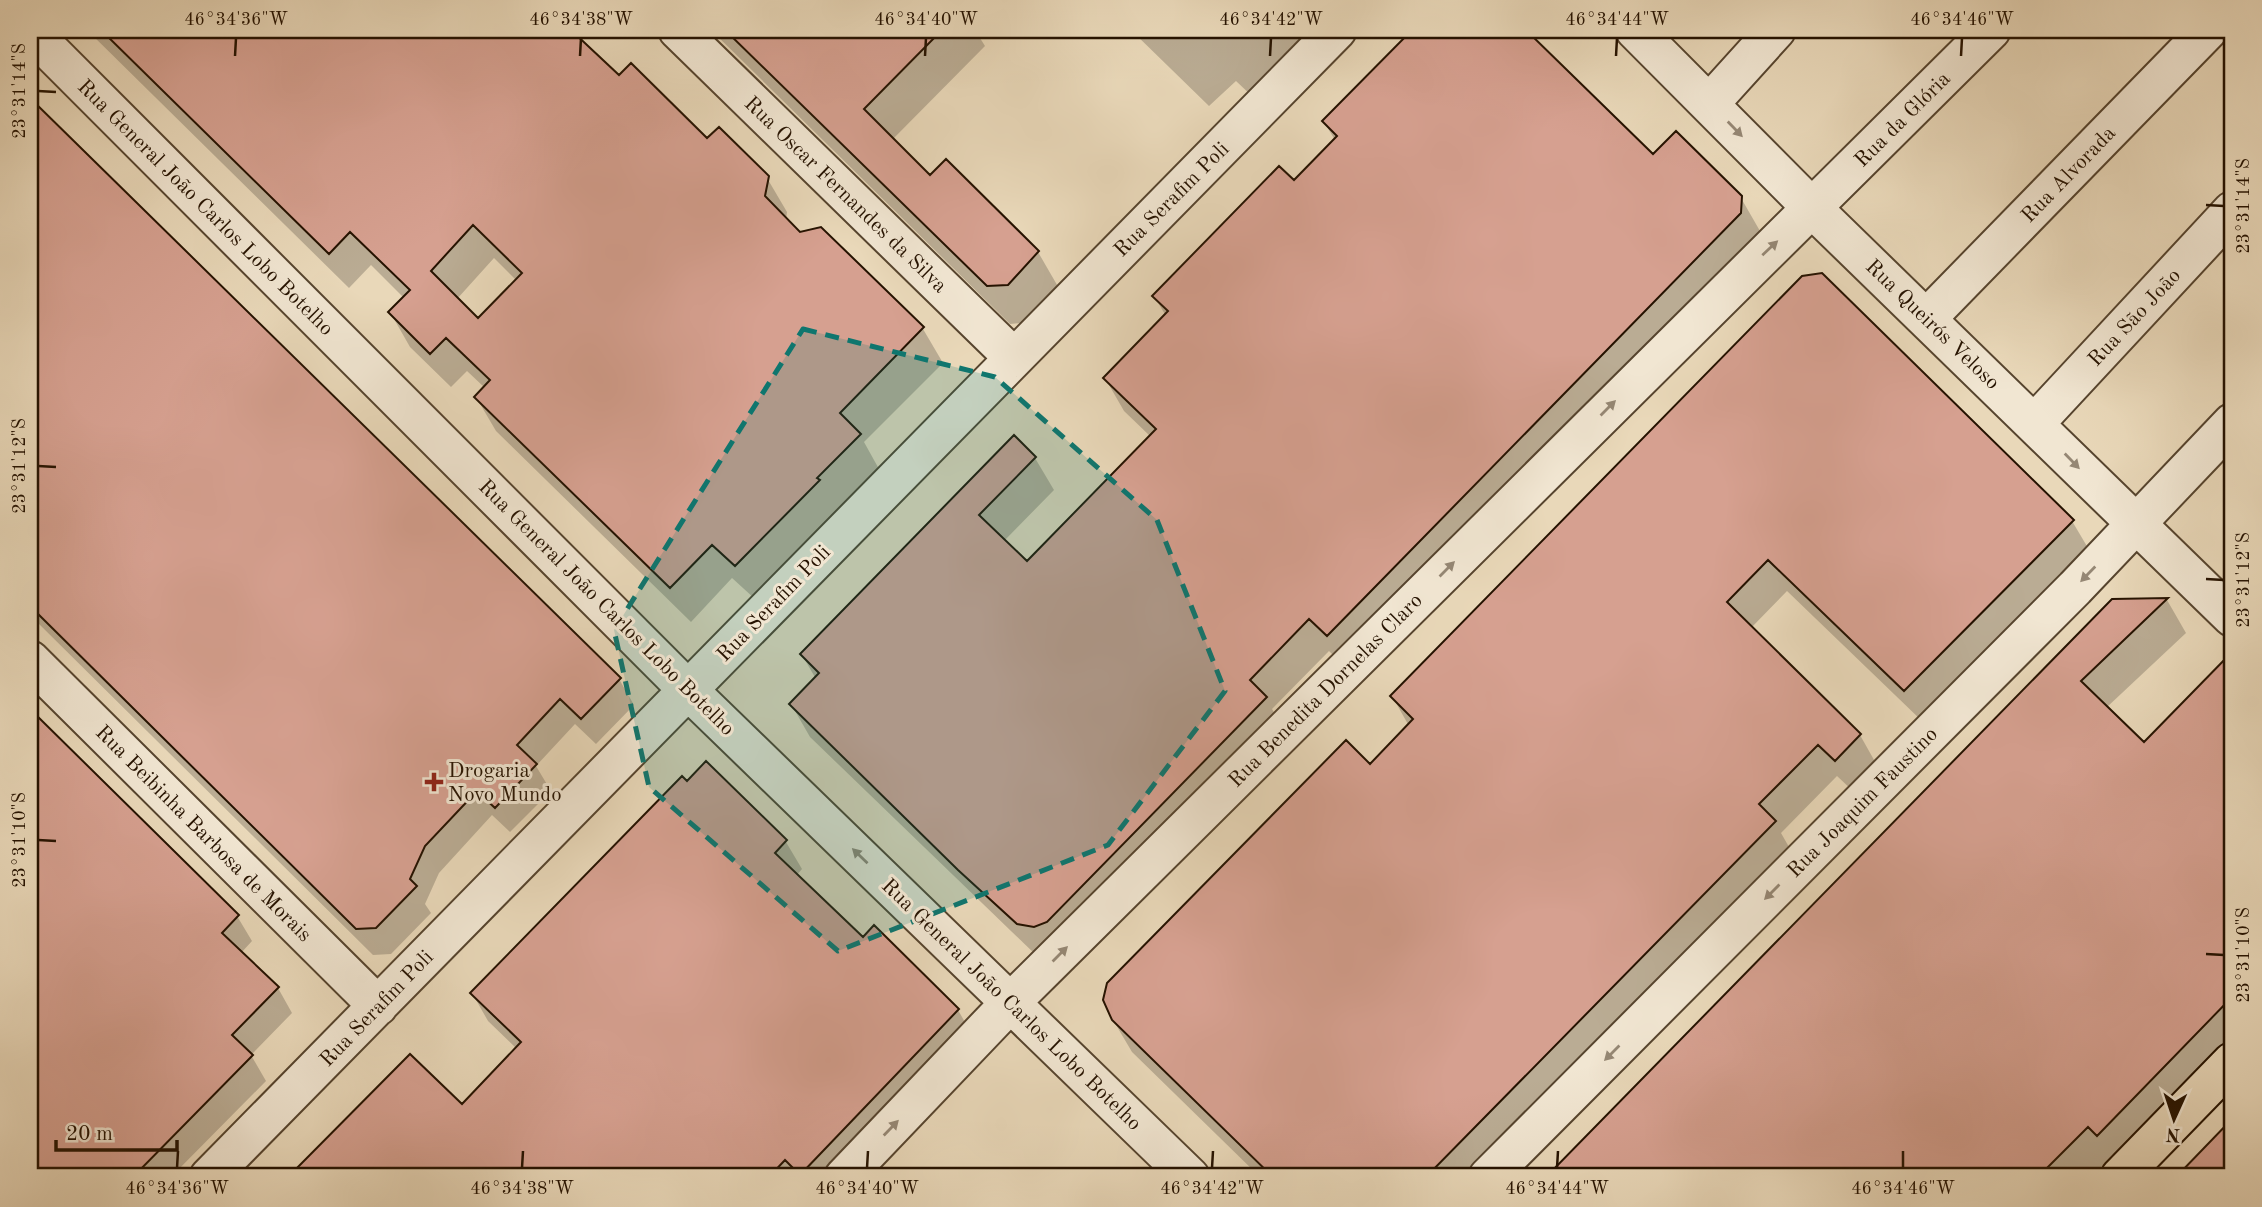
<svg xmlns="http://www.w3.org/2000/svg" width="2262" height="1207" viewBox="0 0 2262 1207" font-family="'Old Standard TT',serif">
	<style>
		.shadow { fill: #0003; fill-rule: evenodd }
		.building { fill: #d6a090; stroke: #251200; stroke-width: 2; fill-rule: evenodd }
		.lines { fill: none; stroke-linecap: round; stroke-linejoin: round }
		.minor-casing { stroke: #56442e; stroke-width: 42 }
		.major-casing { stroke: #251200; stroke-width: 42 }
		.minor { stroke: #f1e6d2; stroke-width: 38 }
		.major { stroke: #e9d8b9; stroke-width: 38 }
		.oneway { fill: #958774 }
		.marked { fill: #0f766e; fill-opacity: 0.2; stroke: #0f766e; stroke-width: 5; stroke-dasharray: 14 9; stroke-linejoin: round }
		.ticks { fill: none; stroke: #251200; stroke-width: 2.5 }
		.poi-dot { fill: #8f2418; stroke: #f1e6d2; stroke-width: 2.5 }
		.labels { text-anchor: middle; stroke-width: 6; stroke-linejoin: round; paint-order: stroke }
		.street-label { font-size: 21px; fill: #251200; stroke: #f1e6d2 }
		.poi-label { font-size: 21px; fill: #251200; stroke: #f1e6d2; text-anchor: start }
		.neatline { fill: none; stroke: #251200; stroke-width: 2.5 }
		.ticks-label { font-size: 18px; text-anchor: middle; fill: #251200 }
	</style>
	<rect width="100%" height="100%" fill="#e9d8b9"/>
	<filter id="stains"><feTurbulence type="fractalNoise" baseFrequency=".00286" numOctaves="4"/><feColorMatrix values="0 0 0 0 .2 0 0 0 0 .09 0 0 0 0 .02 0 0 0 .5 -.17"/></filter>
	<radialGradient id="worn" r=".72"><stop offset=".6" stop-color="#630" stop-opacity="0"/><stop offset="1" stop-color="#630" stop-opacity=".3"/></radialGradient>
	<path class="shadow" d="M87,30H569L619,78L707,141L767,178L787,212L786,220L799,234L820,229L923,329L943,363L864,442L879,469L755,599L732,578L691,622L496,431L476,397L485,388L467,371L451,387L410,347L390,312L404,298L371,265L349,288ZM494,258L517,281L478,320L457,299Z
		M711,30H975L985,46L892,140L930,177L946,162L1038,252L1060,290L1030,322L1010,324Z
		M1131,30H1314L1255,99L1236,81L1209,106Z
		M1414,30H1540L1532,38L1654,157L1741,198L1760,231L1759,247L1346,668L1329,651L1272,709L1285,731L1037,956L810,737L791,704L816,679L802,655L1035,458L1054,490L1004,541L1027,564L1151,437L1124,411L1105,378L1166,316L1154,296L1294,182L1335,140L1324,122Z
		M30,99L619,679L634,705L596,744L575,724L536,766L551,791L510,832L492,815L439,873L425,904L431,913L391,954L373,955L39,624L30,609V506L119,414L94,390L30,457V276L98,204L30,242Z
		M1803,277L2072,521L2091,553L1923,722L1787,591L1751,628L1860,735L1878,767L1854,792L1837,776L1781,833L1793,854L1474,1177H1260L1132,1052L1106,1008L1105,995L1370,766L1409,726L1392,696Z
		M2113,600H2167L2186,633L2106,708L2144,744L2222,665L2232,675V1051L2117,1168L2108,1160L2091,1177H1549Z
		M40,722L237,916L252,941L241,953L278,988L292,1013L251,1055L266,1081L171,1177H30V1033L43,1004L30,974V726Z
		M706,764L786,842L802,869L796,876L863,939L958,1010L974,1038L839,1177H291L410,1056L462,1106L517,1049L488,1021L472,993Z
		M2232,1122V1177H2178Z"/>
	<path class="building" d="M101,30H571L619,75L631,63L707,138L719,127L769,176L765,196L800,232L821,227L924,327L840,413L861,434L817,478L820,480L735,566L712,545L670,588L474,397L490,380L446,338L430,354L388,312L410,290L350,232L329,254ZM473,225L522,273L478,318L431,271Z
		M725,30H942L864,109L930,175L946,159L1039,251L1008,285L987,286Z
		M1412,30H1526L1653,154L1676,131L1742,196L1741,213L1327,636L1309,619L1250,680L1267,697L1047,922L1034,927L1017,924L958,870L789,704L819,673L800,654L1014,435L1036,457L979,515L1027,561L1156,429L1103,378L1168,311L1152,296L1279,166L1294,180L1337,136L1322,121Z
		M30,98L621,678L581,719L560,699L517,745L537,764L495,808L477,791L425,846L410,879L417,886L376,928L356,929L30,606Z
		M1822,273L2074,520L1904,691L1768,560L1727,602L1861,734L1835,761L1818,745L1759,804L1776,821L1426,1177H1273L1112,1020L1103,1000L1107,983L1346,740L1370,764L1413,719L1390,696L1802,276Z
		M2168,598L2081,681L2144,742L2232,652V997L2097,1136L2088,1127L2038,1177H1546L2112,599Z
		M30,709L239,915L222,933L279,987L232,1035L253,1055L133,1177H30V1028L36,1015L30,1009Z
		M706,761L787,840L775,853L863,937L874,925L959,1009L800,1175L785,1160L769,1177H288L410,1054L462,1104L521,1042L470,993L682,776L687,781Z
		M2232,1119V1177H2176Z"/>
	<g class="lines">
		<g class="minor-casing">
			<path id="minor" d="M678,30L1014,358
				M1635,30L1812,208L2232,617
				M30,31L688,690L1190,1177
				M1710,103L1776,30
				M1928,317L2208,30
				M2035,423L2232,211
				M30,660L378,1006
				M209,1177L1337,30
				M844,1177L1011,1002L1991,30
				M1488,1177L2075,588L2232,423"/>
		</g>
		<g class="major-casing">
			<path id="major" d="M2120,1177L2232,1062"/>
		</g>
		<use href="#minor" class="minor"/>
		<use href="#major" class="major"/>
	</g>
	<defs><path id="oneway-solid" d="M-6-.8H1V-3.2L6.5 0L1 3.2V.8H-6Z" transform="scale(1.75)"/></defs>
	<g class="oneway">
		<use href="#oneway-solid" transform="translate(1735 129) rotate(46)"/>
		<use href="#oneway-solid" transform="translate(1770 248) rotate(-43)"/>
		<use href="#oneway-solid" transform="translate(1608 408) rotate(-45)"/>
		<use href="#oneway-solid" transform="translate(2072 461) rotate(46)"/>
		<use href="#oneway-solid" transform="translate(1447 569) rotate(-45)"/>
		<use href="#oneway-solid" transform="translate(2088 574) rotate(134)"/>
		<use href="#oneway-solid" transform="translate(860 856) rotate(-136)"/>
		<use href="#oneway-solid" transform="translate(1772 892) rotate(135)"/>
		<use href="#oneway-solid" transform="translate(1060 954) rotate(-45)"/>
		<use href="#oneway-solid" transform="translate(1612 1053) rotate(135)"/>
		<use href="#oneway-solid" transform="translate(891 1128) rotate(-46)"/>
	</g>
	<path class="marked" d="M803,329L995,377L1157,520L1225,691L1108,845L838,951L649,787L614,630Z"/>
	<path class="ticks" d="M235,56L236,38M580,56L581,38M925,56L926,38M1270,56L1271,38M1616,56L1617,38M1961,56L1962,38M38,91L56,92M2206,205L2224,206M38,466L56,467M2206,579L2224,580M38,840L56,841M2206,954L2224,955M177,1168L178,1151M522,1168L523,1151M867,1168L868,1151M1212,1168L1213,1151M1557,1168L1558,1151M1903,1168V1151"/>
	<path class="poi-dot" d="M430.5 771.5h7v7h7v7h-7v7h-7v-7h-7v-7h7z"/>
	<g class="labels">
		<g class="street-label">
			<text transform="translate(1902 119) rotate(-45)" y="7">Rua da Glória</text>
			<text transform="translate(2068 174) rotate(-46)" y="7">Rua Alvorada</text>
			<text transform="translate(846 194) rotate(44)" y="7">Rua Oscar Fernandes da Silva</text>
			<text transform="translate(1171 199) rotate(-45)" y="7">Rua Serafim Poli</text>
			<text transform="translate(206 207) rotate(45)" y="7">Rua General João Carlos Lobo Botelho</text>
			<text transform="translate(2134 317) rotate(-47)" y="7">Rua São João</text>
			<text transform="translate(1933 324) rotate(44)" y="7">Rua Queirós Veloso</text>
			<text transform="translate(773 603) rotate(-46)" y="7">Rua Serafim Poli</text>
			<text transform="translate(607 607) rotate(45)" y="7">Rua General João Carlos Lobo Botelho</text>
			<text transform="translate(1325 690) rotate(-45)" y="7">Rua Benedita Dornelas Claro</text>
			<text transform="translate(1862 802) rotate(-45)" y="7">Rua Joaquim Faustino</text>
			<text transform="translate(204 833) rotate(45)" y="7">Rua Beibinha Barbosa de Morais</text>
			<text transform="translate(1012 1004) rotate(44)" y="7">Rua General João Carlos Lobo Botelho</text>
			<text transform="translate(376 1008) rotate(-46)" y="7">Rua Serafim Poli</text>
		</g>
		<g class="poi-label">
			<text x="448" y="777">Drogaria<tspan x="448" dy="24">Novo Mundo</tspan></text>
		</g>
	</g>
	<rect width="2262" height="1207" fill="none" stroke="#e9d8b9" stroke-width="77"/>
	<g transform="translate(2174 1119) rotate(183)" stroke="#f1e6d2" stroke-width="5" paint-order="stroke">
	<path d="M0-5L12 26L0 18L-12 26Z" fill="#251200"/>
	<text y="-10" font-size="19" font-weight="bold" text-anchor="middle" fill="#251200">N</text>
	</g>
	<path d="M56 1140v10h121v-10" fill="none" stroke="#251200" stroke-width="3.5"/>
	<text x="66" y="1140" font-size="21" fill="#251200" stroke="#f1e6d2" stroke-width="5" paint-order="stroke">20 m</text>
	<rect x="38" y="38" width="2186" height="1130" class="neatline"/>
	<g class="ticks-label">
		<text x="236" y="25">46°34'36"W</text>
		<text x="581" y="25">46°34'38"W</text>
		<text x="926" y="25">46°34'40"W</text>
		<text x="1271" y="25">46°34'42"W</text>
		<text x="1617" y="25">46°34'44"W</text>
		<text x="1962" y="25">46°34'46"W</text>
		<text transform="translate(19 91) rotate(-90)" y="6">23°31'14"S</text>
		<text transform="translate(2243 206) rotate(-90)" y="6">23°31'14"S</text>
		<text transform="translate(19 466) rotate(-90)" y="6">23°31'12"S</text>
		<text transform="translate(2243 580) rotate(-90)" y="6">23°31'12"S</text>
		<text transform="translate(19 840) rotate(-90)" y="6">23°31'10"S</text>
		<text transform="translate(2243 955) rotate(-90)" y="6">23°31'10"S</text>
		<text x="177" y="1194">46°34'36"W</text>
		<text x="522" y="1194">46°34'38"W</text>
		<text x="867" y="1194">46°34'40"W</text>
		<text x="1212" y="1194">46°34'42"W</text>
		<text x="1557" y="1194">46°34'44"W</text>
		<text x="1903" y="1194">46°34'46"W</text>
	</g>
	<rect width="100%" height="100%" filter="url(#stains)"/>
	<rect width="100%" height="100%" fill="url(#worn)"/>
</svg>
